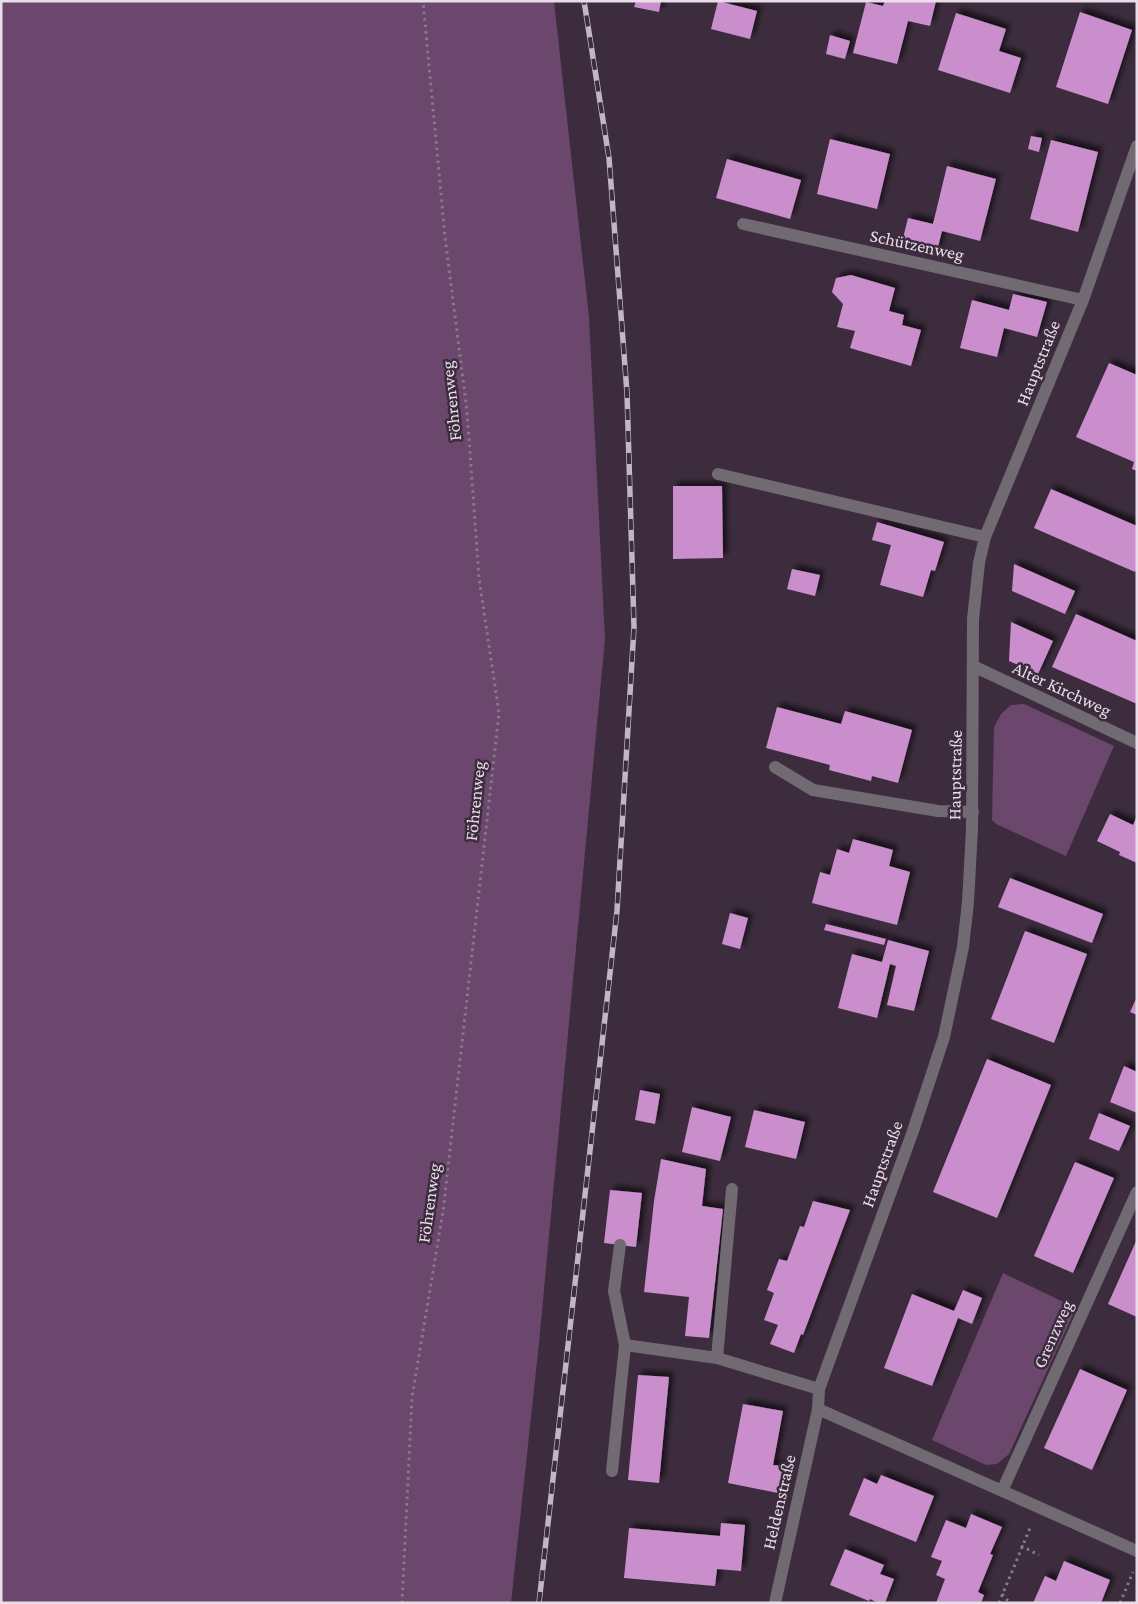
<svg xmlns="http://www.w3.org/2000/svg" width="1138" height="1604" viewBox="0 0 1138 1604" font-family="'Crimson Pro',serif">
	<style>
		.green { fill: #6b476d }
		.building { fill: #ca8ecd; filter: url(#shadow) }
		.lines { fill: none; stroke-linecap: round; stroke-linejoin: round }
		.path { stroke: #877988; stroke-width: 3; stroke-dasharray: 2.5 4; stroke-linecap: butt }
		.minor { stroke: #726a72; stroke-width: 12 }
		.rail-casing { stroke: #c2b6c2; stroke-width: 5.5 }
		.rail { stroke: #3c2c3d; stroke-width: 4; stroke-dasharray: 11; stroke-linecap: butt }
		.labels { text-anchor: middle; stroke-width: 5; stroke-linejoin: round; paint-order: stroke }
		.street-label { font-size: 18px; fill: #e8dde8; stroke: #3c2c3d }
	</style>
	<defs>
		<filter id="shadow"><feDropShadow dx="4.5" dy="-4.5" stdDeviation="2.5" flood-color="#0009"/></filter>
	</defs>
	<rect width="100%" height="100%" fill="#3c2c3d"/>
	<path class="green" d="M1,1H554L589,317L605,639L539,1343L511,1603H1Z
		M1024,704L1114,746L1066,856L996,824L992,820L994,727L1001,714L1011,705Z
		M1003,1273L1076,1308L1009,1454L997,1464L986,1465L932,1440Z"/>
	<path class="building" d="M636,1H661L659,12L634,7Z
		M718,1L757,11L750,39L711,29Z
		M885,1H936L930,26L908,21L897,64L853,53L866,2L883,6Z
		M1080,12L1132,30L1108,104L1056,87Z
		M956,13L1006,29L999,51L1021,58L1010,93L938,70Z
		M830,35L850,41L845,59L826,54Z
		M1031,136L1042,138L1039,152L1028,149Z
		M830,139L890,154L877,209L817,194Z
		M1051,140L1098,152L1078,232L1030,219Z
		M727,159L801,180L790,219L716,198Z
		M947,166L996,179L980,241L942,231L937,251L902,242L908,218L933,224Z
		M851,275L895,288L889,311L904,315L902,325L921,330L911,366L850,348L855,331L837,327L843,304L832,292L836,278Z
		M1013,294L1047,302L1037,337L1004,328L997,357L960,348L972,300L1009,310Z
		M1109,363L1137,375V471L1132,469L1134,462L1076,437Z
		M673,486H722L723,558L673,559Z
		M1051,489L1137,526V568L1135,572L1034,528Z
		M877,522L944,542L935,571L931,570L923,597L880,585L891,545L872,540Z
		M1014,564L1075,591L1065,614L1012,591Z
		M792,569L820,575L815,596L787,589Z
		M1076,614L1137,641V704L1052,667Z
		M1011,622L1053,641L1038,674L1009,661Z
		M777,707L841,724L845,711L912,730L898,783L872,776L871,781L829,770L830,765L766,748Z
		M1110,814L1133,825L1137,816V863L1119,855L1120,852L1097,841Z
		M853,839L893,850L889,866L910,872L897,925L812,903L820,872L830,875L837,849L849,853Z
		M1010,878L1103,914L1092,943L998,907Z
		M730,913L748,918L740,949L722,944Z
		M826,924L886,939L884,945L824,930Z
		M1025,931L1087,954L1054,1043L991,1019Z
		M888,940L929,951L914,1011L887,1005L896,966L890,964L877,1018L838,1008L852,954L882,962Z
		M1137,997V1015L1130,1012Z
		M987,1059L1051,1085L997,1218L933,1192Z
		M1124,1066L1137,1072V1113L1110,1102Z
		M640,1090L660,1094L655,1124L635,1120Z
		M692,1107L731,1117L720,1161L682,1152Z
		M754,1110L805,1122L796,1159L745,1147Z
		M1099,1113L1130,1126L1119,1151L1089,1139Z
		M661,1159L706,1169L702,1206L723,1209L709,1338L685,1336L689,1297L644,1292L654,1201Z
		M1075,1162L1114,1178L1073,1273L1034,1256Z
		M610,1190L642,1193L636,1247L604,1243Z
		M813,1201L850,1210L803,1335L801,1334L794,1353L770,1344L778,1325L764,1320L774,1293L767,1290L779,1259L787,1261L800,1226L804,1227Z
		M1137,1239V1317L1108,1304Z
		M963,1290L982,1298L972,1324L958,1318L932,1386L884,1368L912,1294L954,1311Z
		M1080,1369L1127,1390L1092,1470L1044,1448Z
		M638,1375L669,1377L659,1483L628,1480Z
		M743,1404L783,1411L773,1465L783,1466L778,1493L728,1483Z
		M881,1475L934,1496L916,1542L849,1515L864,1478L877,1484Z
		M971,1514L1002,1527L990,1554L993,1555L978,1592L984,1595L981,1603H936L945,1579L936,1575L942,1561L931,1557L946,1520L966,1528Z
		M721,1523L745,1525L741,1571L717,1569L715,1586L624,1578L629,1528L720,1536Z
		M845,1549L884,1565L880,1574L894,1579L885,1603H878L870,1599L869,1601L830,1585Z
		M1064,1561L1110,1580L1101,1603H1033L1045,1576L1056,1581Z"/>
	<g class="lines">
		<path class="path" d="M1021,1546L1039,1555
			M1002,1594L1009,1602
			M402,1603L412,1397L443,1212L499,713L479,578L467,411L445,237L423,1
			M999,1603L1030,1528
			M1120,1603L1133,1572"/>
		<path class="minor" d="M743,224L1083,300
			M718,474L985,537
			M973,666L1137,743
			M775,767L813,790L938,811L973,812
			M625,1345L717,1358L819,1389
			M717,1358L732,1189
			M818,1409L1137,1551
			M612,1471L625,1345L614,1291L620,1245
			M1002,1491L1137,1192
			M775,1603L818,1409L819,1389L913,1131L944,1037L963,947L968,902L972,829L973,619L979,563L985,537L1083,300L1137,146"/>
		<g class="rail-casing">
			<path id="rail" d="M539,1603L617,911L634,627L627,393L609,158L584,1"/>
		</g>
		<use href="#rail" class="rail"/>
	</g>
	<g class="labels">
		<g class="street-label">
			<text transform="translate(917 245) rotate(12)" y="6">Schützenweg</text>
			<text transform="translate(1038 363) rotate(-68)" y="6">Hauptstraße</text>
			<text transform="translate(451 401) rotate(-96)" y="6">Föhrenweg</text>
			<text transform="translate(1062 689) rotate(25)" y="6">Alter Kirchweg</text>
			<text transform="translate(955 775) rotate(-89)" y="6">Hauptstraße</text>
			<text transform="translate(475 801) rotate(-84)" y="6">Föhrenweg</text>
			<text transform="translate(882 1164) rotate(-70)" y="6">Hauptstraße</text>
			<text transform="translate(429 1203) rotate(-82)" y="6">Föhrenweg</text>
			<text transform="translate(1053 1334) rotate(-66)" y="6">Grenzweg</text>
			<text transform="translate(779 1502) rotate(-77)" y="6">Heldenstraße</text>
		</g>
	</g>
	<rect width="1138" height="1604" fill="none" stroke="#e8dde8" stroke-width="5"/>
</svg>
